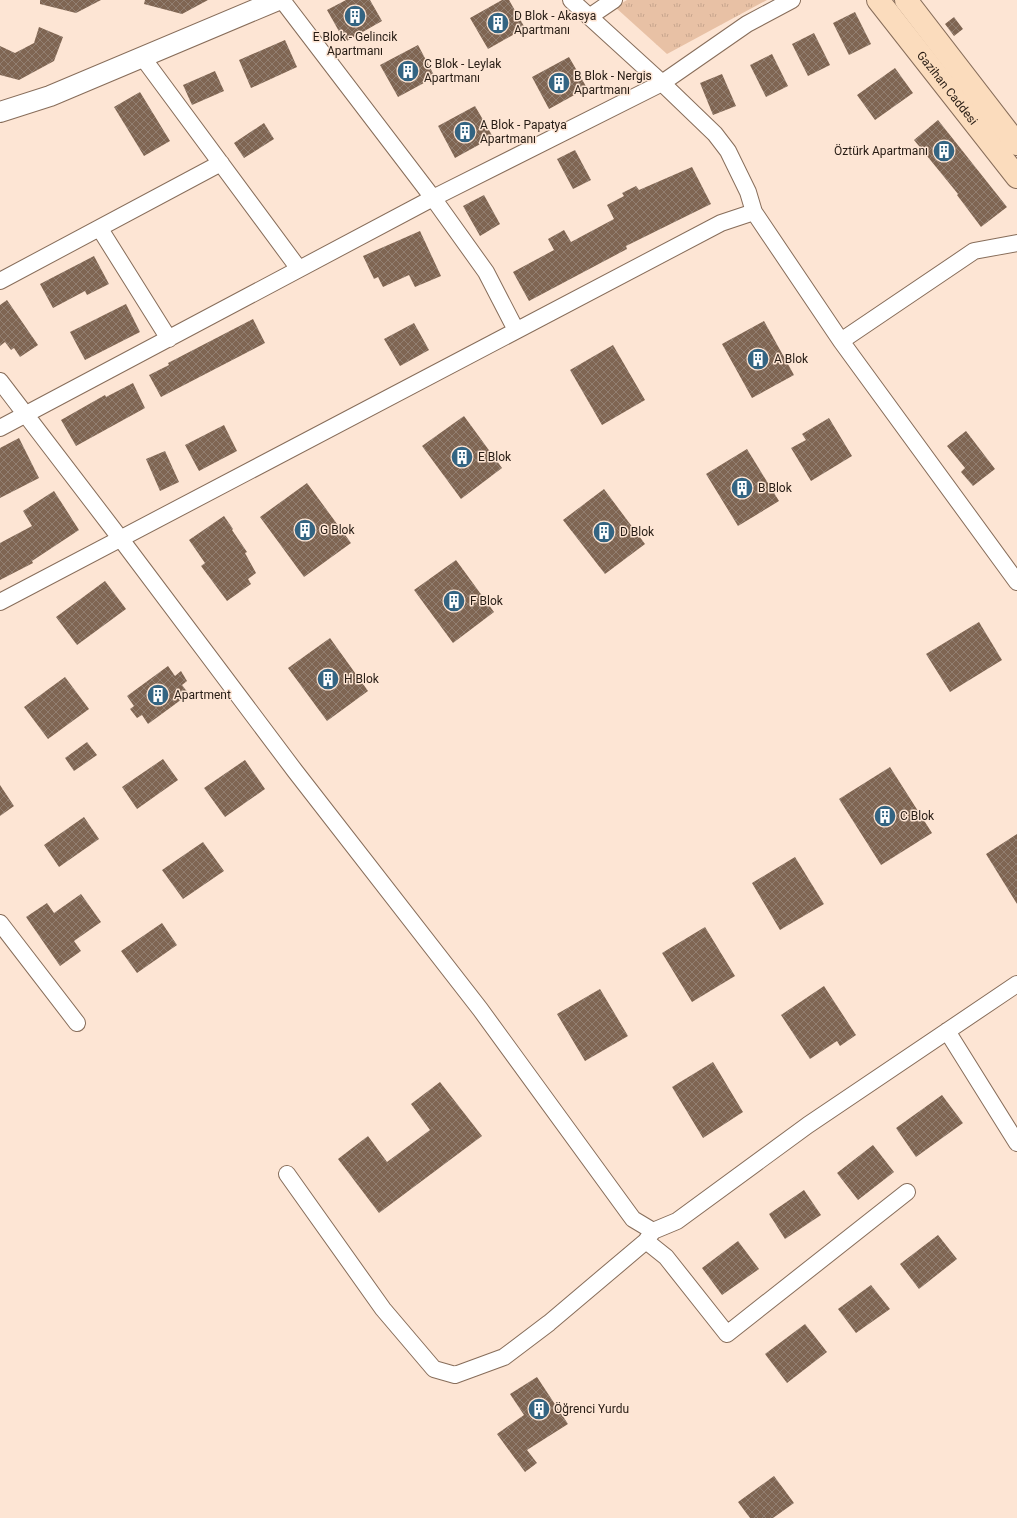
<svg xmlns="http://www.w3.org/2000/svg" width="1017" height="1518" viewBox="0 0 1017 1518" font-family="Roboto,sans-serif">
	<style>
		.grass { fill: url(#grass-tufts) }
		.building { fill: url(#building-cross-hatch) }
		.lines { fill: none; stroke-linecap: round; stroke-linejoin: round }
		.minor-casing { stroke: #876d5a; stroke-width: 18 }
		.tertiary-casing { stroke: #876d5a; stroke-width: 22 }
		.secondary-casing { stroke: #876d5a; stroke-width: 24 }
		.minor { stroke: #fff; stroke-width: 16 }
		.tertiary { stroke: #fff; stroke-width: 20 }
		.secondary { stroke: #fbdcbd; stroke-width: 22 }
		.labels { text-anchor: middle; stroke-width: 3; stroke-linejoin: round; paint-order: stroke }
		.poi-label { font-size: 12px; fill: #271c14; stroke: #fde5d4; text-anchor: start }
		.street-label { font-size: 12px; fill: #271c14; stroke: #fde5d4 }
	</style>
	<defs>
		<pattern id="grass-tufts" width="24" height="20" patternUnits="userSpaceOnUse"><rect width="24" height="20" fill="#e8c1a5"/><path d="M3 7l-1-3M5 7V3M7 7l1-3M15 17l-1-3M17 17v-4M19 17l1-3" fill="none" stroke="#c7a58d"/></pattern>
		<pattern id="building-cross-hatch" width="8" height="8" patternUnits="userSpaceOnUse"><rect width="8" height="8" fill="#7f6552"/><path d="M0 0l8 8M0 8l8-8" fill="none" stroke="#927f71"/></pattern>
	</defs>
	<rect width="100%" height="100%" fill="#fde5d4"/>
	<path class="grass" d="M627,0H767L667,54L615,7Z"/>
	<path class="building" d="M40,0H101L76,13L40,4Z
		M145,0H208L182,14L144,4Z
		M346,0H370L382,21L345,42L327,10Z
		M502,0H509L525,28L488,49L470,18Z
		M855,12L871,44L849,55L833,23Z
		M954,17L963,29L954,36L945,24Z
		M39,27L63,37L54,61L19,80L0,75V46L15,53L34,43Z
		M814,33L830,65L808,76L792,44Z
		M285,40L297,67L251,88L239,60Z
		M418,45L435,77L398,97L380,65Z
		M772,54L788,86L766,97L750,65Z
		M569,57L587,88L549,109L532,77Z
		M895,68L913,93L875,120L857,95Z
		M215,71L224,91L192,105L183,85Z
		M722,74L736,106L713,115L700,83Z
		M140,92L170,141L144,156L114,107Z
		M475,106L493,137L455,158L438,126Z
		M938,120L1007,207L981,227L957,195L958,194L914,140Z
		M264,123L274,139L244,158L234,143Z
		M575,150L591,180L573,189L557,159Z
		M692,167L711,204L626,246L627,249L529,301L513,272L554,250L548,239L564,230L571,242L614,219L607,205L624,196L622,193L636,186L639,190Z
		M484,195L500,224L480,236L463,206Z
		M420,231L441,276L415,287L409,275L383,287L378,277L374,279L363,256Z
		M94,256L109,284L87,295L85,291L53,308L40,284Z
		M7,300L38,345L20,357L14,348L11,350L5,342L0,346V305Z
		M126,304L140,332L85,360L70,332Z
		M253,319L265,343L161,397L149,375L169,365L168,363Z
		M764,321L794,375L752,398L722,344Z
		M414,323L429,350L400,366L384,339Z
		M613,345L645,400L602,425L570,370Z
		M133,383L145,408L76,446L61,420L105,395L106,397Z
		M464,416L502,468L461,499L422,446Z
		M829,418L852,456L811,481L791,448L806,440L802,434Z
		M224,425L237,451L199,471L185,445Z
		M966,431L995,469L973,486L961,472L965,468L947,446Z
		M19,438L39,478L0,498V448Z
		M747,449L779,501L738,526L706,474Z
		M165,451L179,482L160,491L146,459Z
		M307,483L351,543L304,577L260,517Z
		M604,489L645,544L605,574L563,520Z
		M54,491L79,530L32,561L33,563L0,580V543L32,526L23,511Z
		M224,516L233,529L232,530L247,552L245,553L256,573L248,579L251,584L227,601L201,566L205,563L189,540Z
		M456,560L494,612L453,643L414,590Z
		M105,581L126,609L77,645L56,617Z
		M979,622L1002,660L950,692L926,654Z
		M330,638L368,691L327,721L288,668Z
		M168,666L175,676L181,671L187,681L182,685L189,694L148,724L142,715L137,718L130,709L134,706L127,696Z
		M65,677L89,709L48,739L24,707Z
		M87,742L97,755L74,771L65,758Z
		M163,759L178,780L137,809L122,787Z
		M245,760L265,789L225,817L204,788Z
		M890,767L932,833L881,865L839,799Z
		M0,785L14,806L0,816Z
		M84,817L99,839L59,867L44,845Z
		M1017,834V904L986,854Z
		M203,842L224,871L183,899L162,870Z
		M795,857L824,904L780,930L752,883Z
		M81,894L101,922L74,941L81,951L60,966L26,917L47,903L54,913Z
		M162,923L177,945L137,973L121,951Z
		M705,927L735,976L692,1002L662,953Z
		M824,986L856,1035L840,1046L837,1041L810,1059L781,1015Z
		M600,989L628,1036L585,1061L557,1014Z
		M713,1062L743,1112L703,1138L672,1087Z
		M440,1082L482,1136L379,1213L338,1159L368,1136L387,1162L430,1130L411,1104Z
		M942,1095L963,1123L916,1157L896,1128Z
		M873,1145L894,1172L858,1200L837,1173Z
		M804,1190L821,1215L785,1239L769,1214Z
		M938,1235L957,1259L919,1289L900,1264Z
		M738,1241L759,1269L722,1295L702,1268Z
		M871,1285L890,1309L856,1333L838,1309Z
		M805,1324L827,1352L787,1383L765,1354Z
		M537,1377L568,1424L527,1450L537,1463L525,1472L497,1434L524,1415L510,1394Z
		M774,1476L794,1503L773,1518H750L738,1502Z"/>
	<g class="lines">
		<g class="minor-casing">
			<path id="minor" d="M282,0L433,198L486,272L516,330
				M571,0L662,83L715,134L728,151L748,192L754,212L841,341L1017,582
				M589,17L614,0
				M143,58L299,269
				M100,229L169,339
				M0,281L221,163
				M841,341L974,251L1017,243
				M0,381L120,538L295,771L480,1009L633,1219L653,1231
				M0,428L433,198L662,83L747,24L792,0
				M0,602L721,223L754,212
				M0,923L77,1023
				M947,1031L1017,1143
				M287,1174L383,1309L434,1369L455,1375L504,1357L549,1323L646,1241L653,1231L677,1221L808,1125L1017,984
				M646,1241L666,1257L727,1334L907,1192"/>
		</g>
		<g class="tertiary-casing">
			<path id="tertiary" d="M0,112L50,96L278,0"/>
		</g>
		<g class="secondary-casing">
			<g id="secondary">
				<path id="s1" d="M878,0L1017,177"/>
				<path d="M906,0L1017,144"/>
			</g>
		</g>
		<use href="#minor" class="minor"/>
		<use href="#tertiary" class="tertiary"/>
		<use href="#secondary" class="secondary"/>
	</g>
	<defs>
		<g id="building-disc" transform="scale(1.15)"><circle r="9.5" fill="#336482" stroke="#fde5d4"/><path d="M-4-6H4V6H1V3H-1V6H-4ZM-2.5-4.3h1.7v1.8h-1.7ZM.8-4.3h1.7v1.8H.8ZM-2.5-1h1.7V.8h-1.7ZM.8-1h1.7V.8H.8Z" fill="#fff"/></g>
	</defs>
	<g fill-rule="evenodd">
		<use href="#building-disc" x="355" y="16"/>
		<use href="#building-disc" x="498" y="23"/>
		<use href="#building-disc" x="408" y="71"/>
		<use href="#building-disc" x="559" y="83"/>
		<use href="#building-disc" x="465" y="132"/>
		<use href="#building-disc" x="944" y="151"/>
		<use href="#building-disc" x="758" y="359"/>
		<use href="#building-disc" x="462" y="457"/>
		<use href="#building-disc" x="742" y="488"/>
		<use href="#building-disc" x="305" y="530"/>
		<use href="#building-disc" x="604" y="532"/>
		<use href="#building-disc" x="454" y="601"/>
		<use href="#building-disc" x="328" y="679"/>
		<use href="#building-disc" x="158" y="695"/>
		<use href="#building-disc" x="885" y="816"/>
		<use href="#building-disc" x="539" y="1409"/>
	</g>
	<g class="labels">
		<g class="poi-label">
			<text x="514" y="20">D Blok - Akasya<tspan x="514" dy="14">Apartmanı</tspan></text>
			<text x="355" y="41" text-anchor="middle">E Blok - Gelincik<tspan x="355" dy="14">Apartmanı</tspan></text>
			<text x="424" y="68">C Blok - Leylak<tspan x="424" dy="14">Apartmanı</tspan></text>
			<text x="574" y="80">B Blok - Nergis<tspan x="574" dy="14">Apartmanı</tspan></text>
			<text x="480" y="129">A Blok - Papatya<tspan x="480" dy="14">Apartmanı</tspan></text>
			<text x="928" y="155" text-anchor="end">Öztürk Apartmanı</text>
			<text x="774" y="363">A Blok</text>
			<text x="478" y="461">E Blok</text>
			<text x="758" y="492">B Blok</text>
			<text x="320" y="534">G Blok</text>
			<text x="620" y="536">D Blok</text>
			<text x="470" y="605">F Blok</text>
			<text x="344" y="683">H Blok</text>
			<text x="174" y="699">Apartment</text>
			<text x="900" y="820">C Blok</text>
			<text x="554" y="1413">Öğrenci Yurdu</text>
		</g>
		<g class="street-label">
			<text dy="4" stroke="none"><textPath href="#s1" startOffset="112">Gazihan Caddesi</textPath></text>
		</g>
	</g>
</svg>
